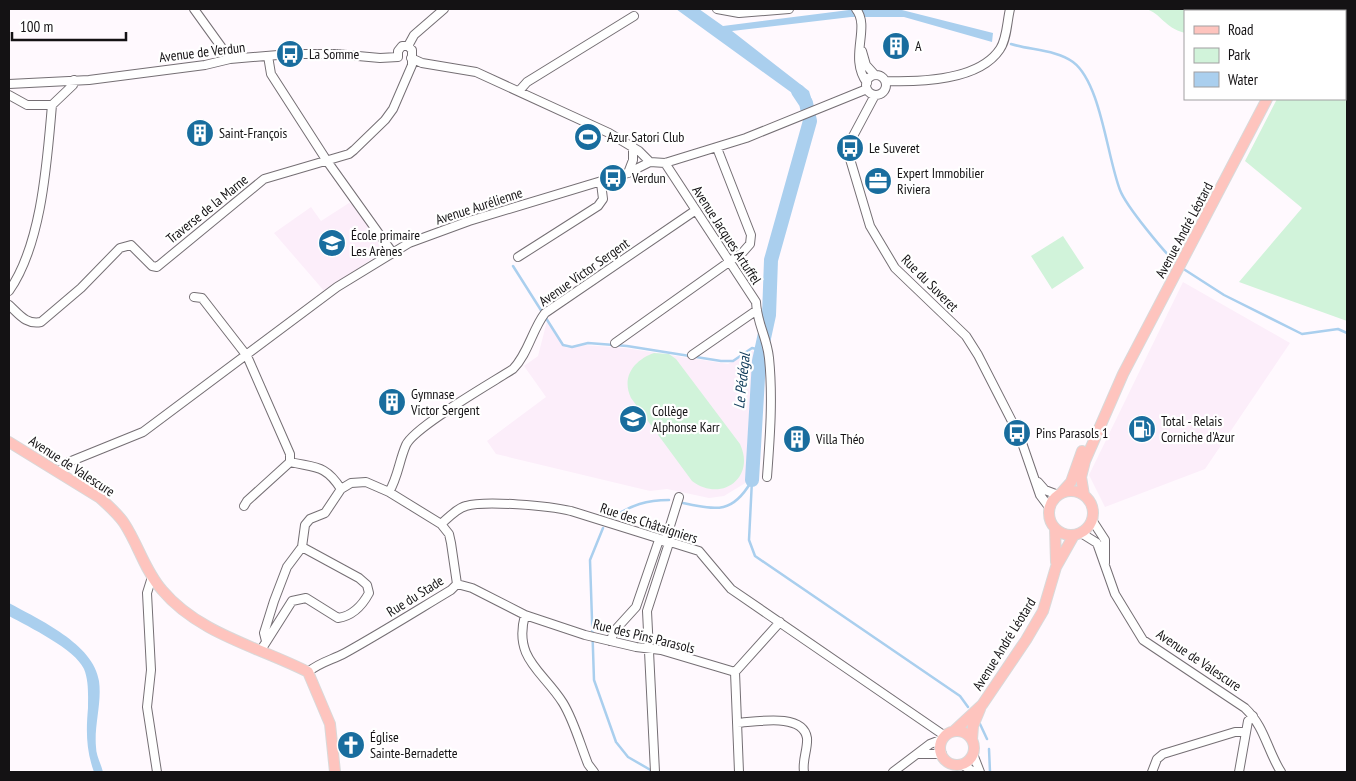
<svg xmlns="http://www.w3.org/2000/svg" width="1356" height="781" viewBox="0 0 1356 781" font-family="'PT Sans Narrow',sans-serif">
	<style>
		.built { fill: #fceefa }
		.green { fill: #d1f3da }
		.water { fill: #aacfee }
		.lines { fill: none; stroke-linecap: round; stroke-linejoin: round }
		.stream { stroke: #aacfee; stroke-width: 2.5 }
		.river { stroke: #aacfee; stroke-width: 14 }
		.minor-casing { stroke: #756f74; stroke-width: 10 }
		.major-casing { stroke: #d9d9d9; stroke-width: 12 }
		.minor { stroke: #fff; stroke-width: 8 }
		.major { stroke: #fec4be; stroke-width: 10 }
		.labels { text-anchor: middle; stroke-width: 4.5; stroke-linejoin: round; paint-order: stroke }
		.poi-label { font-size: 14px; fill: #141214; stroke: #fff; text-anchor: start }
		.street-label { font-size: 14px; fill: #141214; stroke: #fff }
		.water-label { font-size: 15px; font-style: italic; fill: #113c5b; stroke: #fff }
	</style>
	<rect width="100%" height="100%" fill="#fff9fe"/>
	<path class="built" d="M349,203L354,204L387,248L325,292L274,233L311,207L321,221Z
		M1183,282L1290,343L1205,469L1105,507L1089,475Z
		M547,321L562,345L567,348L585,345L625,348L728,364L752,351L754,352L747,482L724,496L709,498L667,489L650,491L496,454L487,441L546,397L524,366L538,356Z"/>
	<path class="green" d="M1146,9H1263L1260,11H1185V33C1163,27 1162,14 1146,9Z
		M1331,9H1347V321L1239,282L1302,208L1245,161L1277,99H1345V11H1328Z
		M1063,236L1084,268L1052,289L1031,256Z
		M654,353L669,354L676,359L740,444C756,478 721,503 692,481L631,398C621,377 634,360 654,353Z"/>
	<path class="water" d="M676,9H699L723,26L849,10H902L993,33L992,42L904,17H851L732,31L809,91L813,104L804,107L799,98Z
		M9,603C38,619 94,644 99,681C102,703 94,725 96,747C96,755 101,764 103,772H94C86,750 86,731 88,708C88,696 89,681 84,669C75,649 29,627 9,616Z"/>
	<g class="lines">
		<path class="stream" d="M1011,44C1030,50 1057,50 1073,62C1101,83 1107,157 1120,190C1126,206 1164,252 1178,265
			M513,266L563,345L572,347L588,343L627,346L721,361H733L752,348L761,350
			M1182,268L1224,295L1302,334L1338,329L1347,333
			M752,480L749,540L755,556L960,696L968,707
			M683,503C717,510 732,514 751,482
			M613,517C632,505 646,500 669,500
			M603,528L590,560L594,680L616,742L628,757L654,772
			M980,724L987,739
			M989,749L990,772"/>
		<path class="river" d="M752,480L759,361L769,315L771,260L810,121L806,103L798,91"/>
		<g class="minor-casing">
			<path id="minor" d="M194,9L230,59
				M717,9L739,13L789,9
				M856,9C871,28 848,57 867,83
				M408,46L414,35L444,9
				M862,51L866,65L875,75
				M268,56L271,74L327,161L392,252
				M411,58L422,63L476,72L609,133L639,151L650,162
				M866 85a10 10 0 1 1 20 0a10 10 0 1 1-20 0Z
				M886,81C920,82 979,81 1000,49C1007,39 1007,21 1010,9
				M9,84L89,80L205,65L230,59L290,54H336L380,58L398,57
				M519,91L527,82L634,16
				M9,95L27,105H52L73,85L74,80
				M875,95L851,140L850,159L870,226L895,268L966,336L978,355L1020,437L1040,495L1049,507
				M665,163L756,302C757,324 767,337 769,358C773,397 770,437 767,477
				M628,173L633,160V147
				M518,257L598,206L603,199L601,183
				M9,291C42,244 47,161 52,105
				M194,297L202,298L247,356L290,454V462C315,468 325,464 341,489
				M9,305C19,314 26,325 41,322L81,288L120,248L131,245L152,266L157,267L264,179L349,154L354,150L385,120L393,109L412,65V50L408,46H402L398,51V57
				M615,343L743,252L750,244L751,235L717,148
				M692,355L757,310
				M59,472L69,462L143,432L337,287L409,243L469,221L628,173L650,162L665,163L746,138L867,89
				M1038,482L1045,490L1058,495
				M389,492C398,477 399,461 406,445C414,427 493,382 513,369C528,354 532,330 545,313L696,210
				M244,506L247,501L290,462
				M1092,520L1105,540V563
				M441,524C448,518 457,508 466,506C485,500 550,506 571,511L699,551L731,589L945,736
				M1081,533L1097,543L1115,594L1143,640L1245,708C1265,727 1267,750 1281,772
				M665,542L679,497
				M152,577L147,593L151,670L147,707L157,772
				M457,584L472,588L525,615L585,635L636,647L661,650L735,672L739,772
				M525,615C513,659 543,671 563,703C574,721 580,744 588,764L594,772
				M266,641L264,633L274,601L287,567L302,547L305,525L310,519L325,513L341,489L351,483L366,482L389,492L441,524L449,534L451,543L457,584
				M610,641L616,629L636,607L659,540
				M261,650L292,601L306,598L338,618C352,616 362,606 369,593L367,585L359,578L302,547
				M308,672C320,662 332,660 345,653C381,633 416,611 451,590L457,584
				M735,672L780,622
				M737,723C755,722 803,712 807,738C808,749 802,760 804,772
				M918,754H942
				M973,754L980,772
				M961,764L974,772
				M655,772L647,611L669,543
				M893,772L930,744L943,739
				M1152,772L1157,759L1163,754L1235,732H1245
				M1239,772L1248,721L1253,716"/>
		</g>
		<g class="major-casing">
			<path id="major" d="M1319,11L1321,9
				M9,442L100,498C109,506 118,514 124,523C138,544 145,571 162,590C199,634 259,647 308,672L330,724L335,772
				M1049 513a22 22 0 1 1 44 0a22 22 0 1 1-44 0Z
				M1062,492L1071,482L1082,451
				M1084,495L1081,477L1085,461L1123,374L1267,99
				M1055,528L1056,562
				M954,731L982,705L1026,640L1043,611L1056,567L1074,535
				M940 748a17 17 0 1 1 34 0a17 17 0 1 1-34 0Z
				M972,739L973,726L980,709"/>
		</g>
		<use href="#minor" class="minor"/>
		<use href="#major" class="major"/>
	</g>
	<defs>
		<g id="building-disc" transform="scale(1.4375)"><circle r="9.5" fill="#196d9e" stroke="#fff"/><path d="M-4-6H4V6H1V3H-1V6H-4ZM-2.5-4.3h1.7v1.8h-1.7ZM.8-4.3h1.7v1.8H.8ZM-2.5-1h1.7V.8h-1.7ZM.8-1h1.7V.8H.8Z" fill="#fff"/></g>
		<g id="bus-disc" transform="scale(1.4375)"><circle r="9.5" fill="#196d9e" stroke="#fff"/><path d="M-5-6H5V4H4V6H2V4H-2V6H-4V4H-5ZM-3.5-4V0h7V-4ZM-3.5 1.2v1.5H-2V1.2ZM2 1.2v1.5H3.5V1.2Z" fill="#fff"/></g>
		<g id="stadium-disc" transform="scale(1.4375)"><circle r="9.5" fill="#196d9e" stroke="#fff"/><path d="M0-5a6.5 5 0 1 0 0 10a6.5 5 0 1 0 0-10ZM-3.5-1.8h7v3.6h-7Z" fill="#fff"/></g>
		<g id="office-disc" transform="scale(1.4375)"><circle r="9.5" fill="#196d9e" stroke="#fff"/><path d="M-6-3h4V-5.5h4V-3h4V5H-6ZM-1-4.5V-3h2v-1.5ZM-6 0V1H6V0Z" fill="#fff"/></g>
		<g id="school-disc" transform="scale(1.4375)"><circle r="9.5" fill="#196d9e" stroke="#fff"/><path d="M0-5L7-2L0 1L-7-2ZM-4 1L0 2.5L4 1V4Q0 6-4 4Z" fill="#fff"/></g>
		<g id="fuel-disc" transform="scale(1.4375)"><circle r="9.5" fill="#196d9e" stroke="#fff"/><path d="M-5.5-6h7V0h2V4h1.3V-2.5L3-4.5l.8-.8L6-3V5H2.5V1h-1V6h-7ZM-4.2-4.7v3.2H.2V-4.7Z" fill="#fff"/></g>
		<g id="church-disc" transform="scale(1.4375)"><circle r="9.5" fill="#196d9e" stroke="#fff"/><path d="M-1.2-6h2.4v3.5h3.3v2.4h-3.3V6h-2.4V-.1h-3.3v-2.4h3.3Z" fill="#fff"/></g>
	</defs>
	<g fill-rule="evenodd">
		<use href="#building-disc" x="896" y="46"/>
		<use href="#bus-disc" x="290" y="54"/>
		<use href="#building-disc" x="200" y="133"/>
		<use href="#stadium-disc" x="588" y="137"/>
		<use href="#bus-disc" x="850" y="148"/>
		<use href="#bus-disc" x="613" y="178"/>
		<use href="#office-disc" x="878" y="181"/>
		<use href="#school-disc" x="332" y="243"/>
		<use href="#building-disc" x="392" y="402"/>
		<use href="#school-disc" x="633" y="419"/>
		<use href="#fuel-disc" x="1142" y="429"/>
		<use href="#bus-disc" x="1017" y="433"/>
		<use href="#building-disc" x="797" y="439"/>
		<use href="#church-disc" x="351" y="745"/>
	</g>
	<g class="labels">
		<g class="poi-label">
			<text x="915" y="51">A</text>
			<text x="309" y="59">La Somme</text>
			<text x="219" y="138">Saint-François</text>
			<text x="607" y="142">Azur Satori Club</text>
			<text x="869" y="153">Le Suveret</text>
			<text x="897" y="178">Expert Immobilier<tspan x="897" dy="16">Riviera</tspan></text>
			<text x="632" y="183">Verdun</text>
			<text x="351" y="240">École primaire<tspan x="351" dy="16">Les Arènes</tspan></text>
			<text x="411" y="399">Gymnase<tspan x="411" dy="16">Victor Sergent</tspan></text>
			<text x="652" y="416">Collège<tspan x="652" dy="16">Alphonse Karr</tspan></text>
			<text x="1161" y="426">Total - Relais<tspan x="1161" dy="16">Corniche d'Azur</tspan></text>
			<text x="1036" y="438">Pins Parasols 1</text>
			<text x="816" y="444">Villa Théo</text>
			<text x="370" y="742">Église<tspan x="370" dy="16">Sainte-Bernadette</tspan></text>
		</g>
		<g class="street-label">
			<text transform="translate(202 52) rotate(-7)" y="5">Avenue de Verdun</text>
			<text transform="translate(479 206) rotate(-18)" y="5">Avenue Aurélienne</text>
			<text transform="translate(207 209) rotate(-39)" y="5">Traverse de la Marne</text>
			<text transform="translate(1184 230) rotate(-62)" y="5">Avenue André Léotard</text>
			<text transform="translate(727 235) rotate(57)" y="5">Avenue Jacques Artuffel</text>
			<text transform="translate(584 272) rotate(-35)" y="5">Avenue Victor Sergent</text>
			<text transform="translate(930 283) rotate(45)" y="5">Rue du Suveret</text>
			<text transform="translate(72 466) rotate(33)" y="5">Avenue de Valescure</text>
			<text transform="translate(649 523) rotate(18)" y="5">Rue des Châtaigniers</text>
			<text transform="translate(415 596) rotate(-32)" y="5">Rue du Stade</text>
			<text transform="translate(644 636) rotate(14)" y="5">Rue des Pins Parasols</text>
			<text transform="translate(1004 644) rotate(-58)" y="5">Avenue André Léotard</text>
			<text transform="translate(1199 660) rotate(34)" y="5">Avenue de Valescure</text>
		</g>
		<g class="water-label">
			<text transform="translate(742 381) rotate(-84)" y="5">Le Pédégal</text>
		</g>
	</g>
	<rect width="1356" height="781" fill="none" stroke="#141214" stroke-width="20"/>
	<rect x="1184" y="10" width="162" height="90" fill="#ffffff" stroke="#a1a0a1"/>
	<rect x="1194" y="26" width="25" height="8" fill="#fec4be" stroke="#a1a0a1"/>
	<text x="1228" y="35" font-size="15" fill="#141214">Road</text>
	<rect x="1194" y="48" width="25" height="15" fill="#d1f3da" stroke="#a1a0a1"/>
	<text x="1228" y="60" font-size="15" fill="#141214">Park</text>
	<rect x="1194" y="72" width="25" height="15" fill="#aacfee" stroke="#a1a0a1"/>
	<text x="1228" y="85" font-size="15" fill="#141214">Water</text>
	<path d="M12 32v8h114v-8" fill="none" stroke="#141214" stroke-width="2.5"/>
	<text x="20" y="32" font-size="15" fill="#141214" stroke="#ffffff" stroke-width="4" paint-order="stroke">100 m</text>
</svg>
